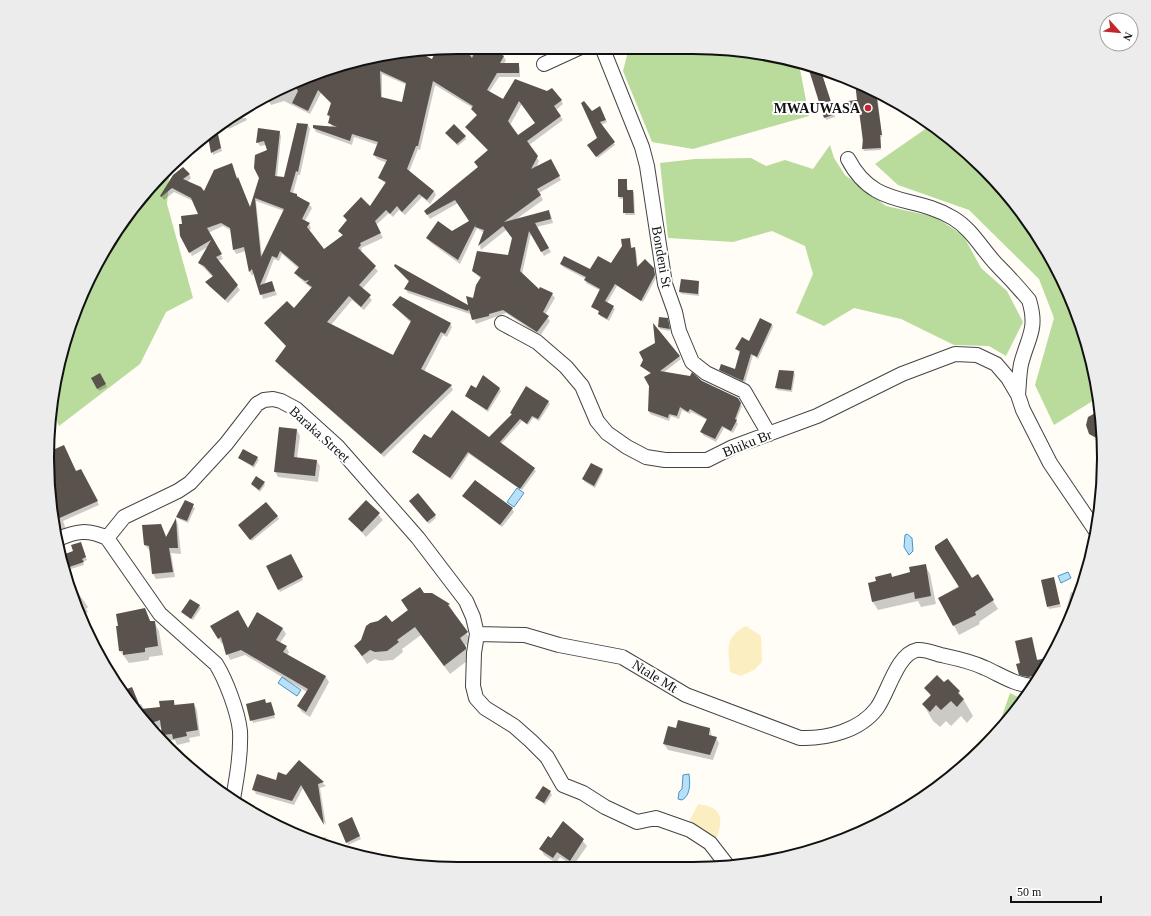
<svg xmlns="http://www.w3.org/2000/svg" width="1151" height="916" viewBox="0 0 1151 916" font-family="Georgia,serif">
	<style>
		.forest { fill: #b9dc9c }
		.sand { fill: #fbeec1 }
		.water { fill: #b9e0f7; stroke: #3f96cf }
		.shadow { fill: #0003; fill-rule: evenodd }
		.building { fill: #5a524d; fill-rule: evenodd }
		.lines { fill: none; stroke-linecap: round; stroke-linejoin: round }
		.minor-casing { stroke: #444; stroke-width: 16 }
		.minor { stroke: #fff; stroke-width: 14 }
		.poi-dot { fill: #c4262e; stroke: #fff; stroke-width: 1.5 }
		.labels { text-anchor: middle; stroke-width: 4; stroke-linejoin: round; paint-order: stroke }
		.poi-label { font-size: 14px; font-weight: bold; fill: #111; stroke: #fff; text-anchor: end }
		.street-label { font-size: 14px; fill: #111; stroke: #fff }
		.rim { fill: none; stroke: #111; stroke-width: 2 }
	</style>
	<rect width="100%" height="100%" fill="#fffdf5"/>
	<path class="forest" d="M629,48H720L799,64L809,116L693,149L652,142L623,71Z
		M931,125L964,149L1019,208L1049,253L1082,326L1099,397L1054,425L1035,385L1054,318L1039,279L969,210L898,185L875,164Z
		M830,145L834,158L845,175L886,206L935,217L963,235L981,268L1007,291L1023,322L1006,356L989,346L954,345L901,319L854,308L824,326L796,313L813,274L805,246L772,231L733,242L668,238L660,163L695,159L751,158L766,166L785,160L813,169Z
		M170,166L167,204L193,298L166,312L140,364L59,426L53,413L61,351L102,252Z
		M1010,693L1024,700L1019,708L996,733Z"/>
	<path class="sand" d="M746,626L761,636L762,662L754,670L741,676L730,672C729,650 723,638 746,626Z
		M698,804C721,807 724,817 717,837L710,839L688,824Z"/>
	<path class="water" d="M517,488L524,493L514,507L507,502Z
		M907,534L912,538L913,551L909,555L904,547L905,535Z
		M1068,572L1071,578L1061,583L1058,576Z
		M282,677L301,690L297,696L278,683Z
		M689,774C690,783 691,795 682,800L678,799L679,792L682,789L683,775Z"/>
	<path class="shadow" d="M458,47H473L481,59V47H510L493,51L503,56L506,60L504,64H518L520,68V77H499L489,92L504,100H561L563,104L556,110L563,120L529,145L539,161L536,168L551,160L561,180L539,193L543,200L515,220L548,211L551,215L553,223L536,227L551,252L544,256L531,233L522,274L539,291L552,294L555,298L545,315L550,321L540,336L506,313L476,324L471,312L470,314L408,293L405,289L409,282L395,266L470,307L481,279L473,271L509,256L513,239L506,230L481,250L480,246L484,233L477,228L460,264L430,242L428,238L452,233L470,221L458,203L430,219L425,211L479,168L475,162L488,151L466,127L477,116L473,108L435,85L420,150L418,149L409,172L434,191L436,195L430,204L422,197L405,215L399,210L393,217L389,213L376,225L383,238L361,248L362,250L360,252L378,271L362,289L372,300L364,310L352,300L331,325L393,357L411,323L393,305L450,323L452,327L447,337L443,335L424,372L451,386L453,390L384,457L279,365L276,361L287,347L265,323L294,310L312,289L298,277L296,273L299,269L282,254L279,261L274,259L264,285L272,282L277,295L263,299L254,273L252,276L250,272L246,251L236,254L234,250L232,231L223,226L208,233L223,259L218,261L240,290L228,303L209,286L207,282L213,277L199,263L208,247L192,256L181,236L183,225L199,215L193,201L174,192L164,200L161,196L189,174L191,178L187,182L204,193L231,164L251,209L268,151L266,145L260,146L257,142L279,132L281,136L277,177L285,179L298,124L308,125L310,129L300,175H298L293,193L309,204L312,208L305,221L309,224L311,228L309,231L324,251L343,236L339,231L347,221L344,216L370,208L386,184L379,178L387,163L377,159L374,155L378,145L354,137L352,145L316,132L314,128L332,127L328,114L332,104L321,93L310,114L284,101L271,105L268,100L256,106L253,102L352,61L417,52L432,60L437,50ZM382,74L407,85L403,103L382,99ZM522,104L536,124L518,137L510,125ZM256,201L284,211L262,257Z
		M820,68L835,117L826,120L825,117Z
		M843,77L852,81L845,83Z
		M856,83L877,92L882,137H881V150L864,151L863,149L860,113L852,114L849,102L859,101Z
		M601,110L607,122L601,125L615,145L598,158L590,148L598,139L592,112Z
		M233,117L246,118L247,120L229,129L225,123Z
		M448,136H465L466,139L458,146Z
		M209,138H219L222,151L213,155Z
		M626,180L628,191H633L634,193L635,215H625L624,199H620L619,197Z
		M629,239L632,248H634L636,250L638,268L653,269L656,278L643,302L617,286L607,303L615,309L609,321L600,316V312L593,307L601,291L586,283V279L563,267L561,264L591,270L611,264Z
		M699,282V296L682,294L680,292Z
		M669,322L670,331L660,329L659,327Z
		M772,324L773,327L758,359L753,355L745,383L722,372L720,370H735L740,353L736,349L750,342Z
		M679,356L681,359L663,373L702,381L737,398L742,406L736,421L738,424L733,433L724,428L716,442L703,435L702,431L707,420L691,412L690,414L682,410L679,419L671,416L669,421L650,414L649,411L651,374L641,366Z
		M794,372L795,375L792,392L777,390V380Z
		M100,374L107,387L99,391L92,378Z
		M499,388L501,391L488,412L466,396L476,389Z
		M548,401L550,404L539,421L533,418L528,425L522,421L501,444L536,471L522,490L469,454L452,480L413,452L431,440L489,439L512,415L511,413Z
		M1101,413L1102,444H1100L1092,437L1100,442L1101,440L1089,433Z
		M297,430L300,436L297,458L317,461L320,466L318,482L278,477L275,471Z
		M53,447L76,473L81,470L99,505L63,521L66,529L57,533L47,458L48,450Z
		M239,458H257L259,460L254,468Z
		M602,470L603,472L595,488L585,482L583,479Z
		M264,483L265,485L260,492L252,485Z
		M463,496L512,509L514,512L502,527Z
		M185,501L195,508L188,523L179,519L177,517Z
		M366,501L383,520L366,537L349,519Z
		M266,504L279,519L252,541L241,528Z
		M412,504L435,516L436,518L429,524Z
		M176,520L178,525L181,554L171,553L175,577L156,579L153,574L150,551L145,545L161,525L167,538Z
		M82,546L87,560L83,562L84,565L71,569L70,567L65,568L60,557L74,551Z
		M291,555L303,580L280,592L267,567Z
		M925,565L930,574L936,604L921,607L918,601L878,610L873,602L877,582L911,573Z
		M977,575L998,609L979,622L980,624L959,635L939,598Z
		M1053,578L1061,607L1049,609L1042,580Z
		M74,587L88,607L86,609L88,612L82,615L71,589Z
		M1071,592L1079,595L1063,637L1060,632Z
		M423,594H431L449,605L454,613L453,614L472,641L465,646L471,658L450,674L421,635L402,649L403,652L393,660L380,661L375,659L367,664L355,646L392,624L408,611L402,601Z
		M199,606L201,608L193,620L183,612Z
		M145,609L151,622H154L159,631L163,655L149,657V660L129,663L120,651L117,627Z
		M211,626L248,630L283,629L286,634L280,643L286,647L289,652L287,656L326,677L329,682L310,717L302,712L298,706L307,692L245,655L230,660L223,643L222,644Z
		M1031,638L1038,661L1047,663L1037,679L1031,680L1023,678L1020,674Z
		M948,680L959,692L973,716L967,723L961,716L951,726L946,721L940,727L933,721L923,704L931,697L926,688L944,683Z
		M132,688L139,704H141L144,709L161,708L174,701L176,706L194,704L197,710L200,736L189,738L190,742L177,745L175,740L166,741L163,735L162,727L151,730L123,692Z
		M266,703L271,705L275,718L253,723L247,705Z
		M677,729H710L712,737L716,738L719,743L713,760L668,750L664,744ZM708,732H710L708,740Z
		M299,762L326,786L320,788L326,825L303,788L294,805L256,794L254,790L286,776Z
		M550,792L552,795L545,805L537,798Z
		M259,813L274,819L275,823Z
		M353,821L361,839L348,845L347,842Z
		M563,822L573,830L587,846L573,866L560,857L556,863L544,855L541,849L551,840Z
		M326,837L328,846L317,843V838Z"/>
	<path class="building" d="M458,47H464L472,58L477,47H489L504,56L500,63H519V73H497L487,90L503,99L515,79L547,91L552,88L562,100L554,106L561,116L527,141L538,156L531,169L551,159L560,176L537,189L541,195L504,222L549,210L551,219L535,223L549,248L541,252L529,231L520,271L539,289L540,287L553,293L543,312L549,316L537,332L503,310L489,314V316L472,320L469,309L468,311L404,289L409,281L394,266L395,264L468,305L466,296L473,298L476,285L481,277L472,271L477,251L508,255L512,238L503,226L478,246L484,230L475,227L476,224L458,260L426,238L438,221L452,231L469,221L455,200L427,215L424,211L478,167L474,162L488,150L465,127L477,115L471,109L473,106L433,81L418,146H416L407,169L434,191L427,200L419,194L402,212L397,206L390,214L386,210L375,221L381,233L360,243L361,245L358,248L376,266L359,285L371,295L361,307L349,296L327,322L393,355L411,321L392,305L400,296L451,323L445,334L441,332L421,369L452,385L381,454L275,361L286,346L264,323L287,301L294,308L312,287L306,283L309,280L305,281L294,273L299,267L280,251L277,258L272,256L260,285L272,281L275,291L260,295L252,269L249,272L244,247L233,250L230,228L221,223L207,228L222,254L216,257L238,285L225,300L205,282L213,276L204,266L198,263L211,240L189,253L180,236L179,224H182L181,216L198,214L191,198L172,188L161,197L160,196L173,175L183,167L190,174L183,179L201,187L204,191L214,170L232,163L237,179L238,177L250,207L259,178L254,168L255,155L267,150L264,141L256,143L258,128L280,131L275,176L284,177L297,123L308,124L298,172L296,171L290,192L297,194V196L310,203L302,219L310,223L307,227L324,249L343,235L338,231L347,220L343,216L361,197L370,206L386,182L378,178L387,160L373,155L378,142L352,134L350,141L313,128V125L337,127L328,123L330,116L327,115L331,103L318,90L308,111L292,103L298,91L294,85L352,61L418,52L432,59L436,50ZM380,71L406,83L402,102L381,97ZM519,101L535,123L518,135L508,121ZM255,198L284,209L261,257Z
		M818,68H820L835,114L824,118L809,70Z
		M855,82L876,92L882,135H880L881,148L862,149L863,140L859,111L850,112L848,101L857,100Z
		M584,101L592,111L600,106L606,120L600,122L615,142L596,157L587,145L597,138L581,103Z
		M454,124L466,136L457,144L445,133Z
		M218,134L221,148L211,153L208,137Z
		M618,179H627V190H633L634,213H623V197H618Z
		M630,238L631,248L635,247L637,267L645,259L654,268L655,275L641,301L615,284L605,301L614,306L607,319L598,314L599,311L591,307L600,289L584,280L586,277L560,264L564,256L590,269L598,256L611,263L622,246L621,239Z
		M681,279L699,281L698,294L679,292Z
		M659,317L668,318L670,329L658,327Z
		M760,318L772,324L757,357L751,354L743,381L719,370L721,364L735,369L740,351L735,349L742,337L749,341Z
		M653,323L680,356L660,371L690,376L692,372L702,381L738,398L741,403L735,419L737,420L731,431L722,426L715,439L700,432L707,419L690,409L688,412L680,407L677,416L669,414L668,418L648,411L649,386L644,377L651,373L640,366L643,360L639,352L655,343Z
		M779,370L794,371L791,390L775,388Z
		M100,373L106,384L97,389L91,378Z
		M483,375L500,388L487,410L465,396L471,385L476,388Z
		M526,386L549,401L538,419L532,416L527,424L520,419L500,442L535,468L520,489L468,452L450,478L412,452L424,434L431,438L452,410L489,437L512,414L510,413Z
		M1101,410V425L1102,441L1089,434L1086,425L1088,417Z
		M279,427L297,429L294,457L317,460L315,476L274,472Z
		M50,437L55,449L64,445L76,471L81,469L98,501L55,520L47,458Z
		M243,449L258,457L253,466L238,458Z
		M591,463L603,469L594,486L582,479Z
		M256,476L265,482L259,490L251,484Z
		M475,480L513,508L500,525L462,496Z
		M418,493L436,515L427,522L409,501Z
		M185,500L194,504L187,521L176,517Z
		M366,500L380,513L362,532L348,519Z
		M266,502L278,516L250,540L238,525Z
		M176,518L178,548H169L173,572L152,574L149,546L144,545L142,525L161,524L166,537Z
		M947,538L972,578L978,574L994,600L975,612L976,615L953,626L938,598L959,587L935,549V546Z
		M81,542L86,557L82,559L84,562L69,567L68,565L63,567L60,556L73,551L71,545Z
		M291,554L303,577L278,590L266,566Z
		M926,564L931,596L915,599L914,592L872,602L868,583L876,581L875,577L891,573L892,577L910,572L909,567Z
		M1054,577L1060,604L1047,607L1041,580Z
		M420,587L424,593H432L450,604L448,605L468,632L460,638L466,647V649L444,666L415,627L397,640L399,642L387,651L375,652L370,650L362,656L354,646L361,640L366,626L370,623L378,621L386,615L392,622L408,610L401,600Z
		M190,599L200,605L191,619L181,612Z
		M145,608L150,621H155L158,646L145,648V652L123,655V651H119L116,626H118L116,614Z
		M238,610L248,628L257,612L283,628L276,640L287,646L283,652L326,676L306,712L297,706L308,689L241,650L226,655L221,637L218,639L210,626Z
		M1032,637L1037,660L1051,657L1041,674L1028,677L1019,675L1016,664L1020,663L1015,641Z
		M937,675L944,682L948,679L960,691L958,693L964,699L957,707L951,701L941,710L936,705L930,712L922,704L931,695L924,688Z
		M132,687L141,709L160,707L159,701L174,700V705L194,703L198,730L186,732L187,736L173,739L172,734L162,735L160,720L146,725L122,691Z
		M265,699L266,703L271,702L275,715L250,721L246,704Z
		M678,720L710,728L709,735L717,737L710,755L663,744L668,726L676,728Z
		M299,760L324,782L318,784L324,825L301,785L292,801L252,790L257,774L276,780L278,772L286,775Z
		M543,786L551,791L544,803L535,798Z
		M352,817L360,836L346,843L338,824Z
		M563,821L584,839L570,861L557,852L553,858L539,849L548,836L551,838Z"/>
	<g class="lines">
		<g class="minor-casing">
			<path id="minor" d="M602,47L642,147L647,166L665,284L675,312L679,331L692,362L706,373L744,391L769,434
				M544,64L581,47
				M848,159C874,209 913,194 953,218C972,229 983,251 998,266C1009,277 1019,288 1029,300C1038,329 1028,337 1021,364C1019,374 1019,385 1018,395
				M502,323L537,342L566,367L582,386L597,421L607,433L627,447L646,457L665,460H707L733,447L817,416L902,374L955,354L977,355L996,364L1008,378L1018,395L1023,410L1050,463L1096,531
				M107,538L124,517L178,491L190,483L226,444L257,404L264,400L273,399L281,401L296,409L338,447L418,538L466,601L473,617L477,634L474,653L473,686L476,698L485,708L514,726L531,741L547,757L563,785L583,793L605,807L637,822L656,818L690,830L710,843L727,865
				M58,539C76,531 88,529 107,538L160,614L216,664C226,680 238,712 240,731C241,754 237,776 233,799
				M477,634L525,635L559,645L622,657L686,695L800,738C826,739 860,731 877,708C888,693 897,654 917,650C924,649 934,653 941,655C955,658 971,661 985,668C1001,675 1015,685 1033,686"/>
		</g>
		<use href="#minor" class="minor"/>
	</g>
	<circle class="poi-dot" cx="868" cy="108" r="4"/>
	<g class="labels">
		<g class="poi-label">
			<text x="860" y="113">MWAUWASA</text>
		</g>
		<g class="street-label">
			<text transform="translate(662 257) rotate(80)" y="5">Bondeni St</text>
			<text transform="translate(320 434) rotate(42)" y="5">Baraka Street</text>
			<text transform="translate(747 443) rotate(-22)" y="5">Bhiku Br</text>
			<text transform="translate(655 676) rotate(31)" y="5">Ntale Mt</text>
		</g>
	</g>
	<path d="M0 0H1151V916H0ZM458 54H693A404 404 0 0 1 1097 458V458A404 404 0 0 1 693 862H458A404 404 0 0 1 54 458V458A404 404 0 0 1 458 54Z" fill="#ececec" fill-rule="evenodd"/>
	<path class="rim" d="M458 54H693A404 404 0 0 1 1097 458V458A404 404 0 0 1 693 862H458A404 404 0 0 1 54 458V458A404 404 0 0 1 458 54Z"/>
	<g transform="translate(1119 32) rotate(117)"><circle r="19" fill="#ffffff" stroke="#a0a0a0"/>
	<path d="M0-3L7 15L0 10L-7 15Z" fill="#c4262e"/>
	<text y="-6" font-size="11" font-weight="bold" text-anchor="middle" fill="#111111">N</text>
	</g>
	<path d="M1011 896v6h90v-6" fill="none" stroke="#111111" stroke-width="2"/>
	<text x="1017" y="896" font-size="12" fill="#111111" stroke="#ffffff" stroke-width="3" paint-order="stroke">50 m</text>
</svg>
